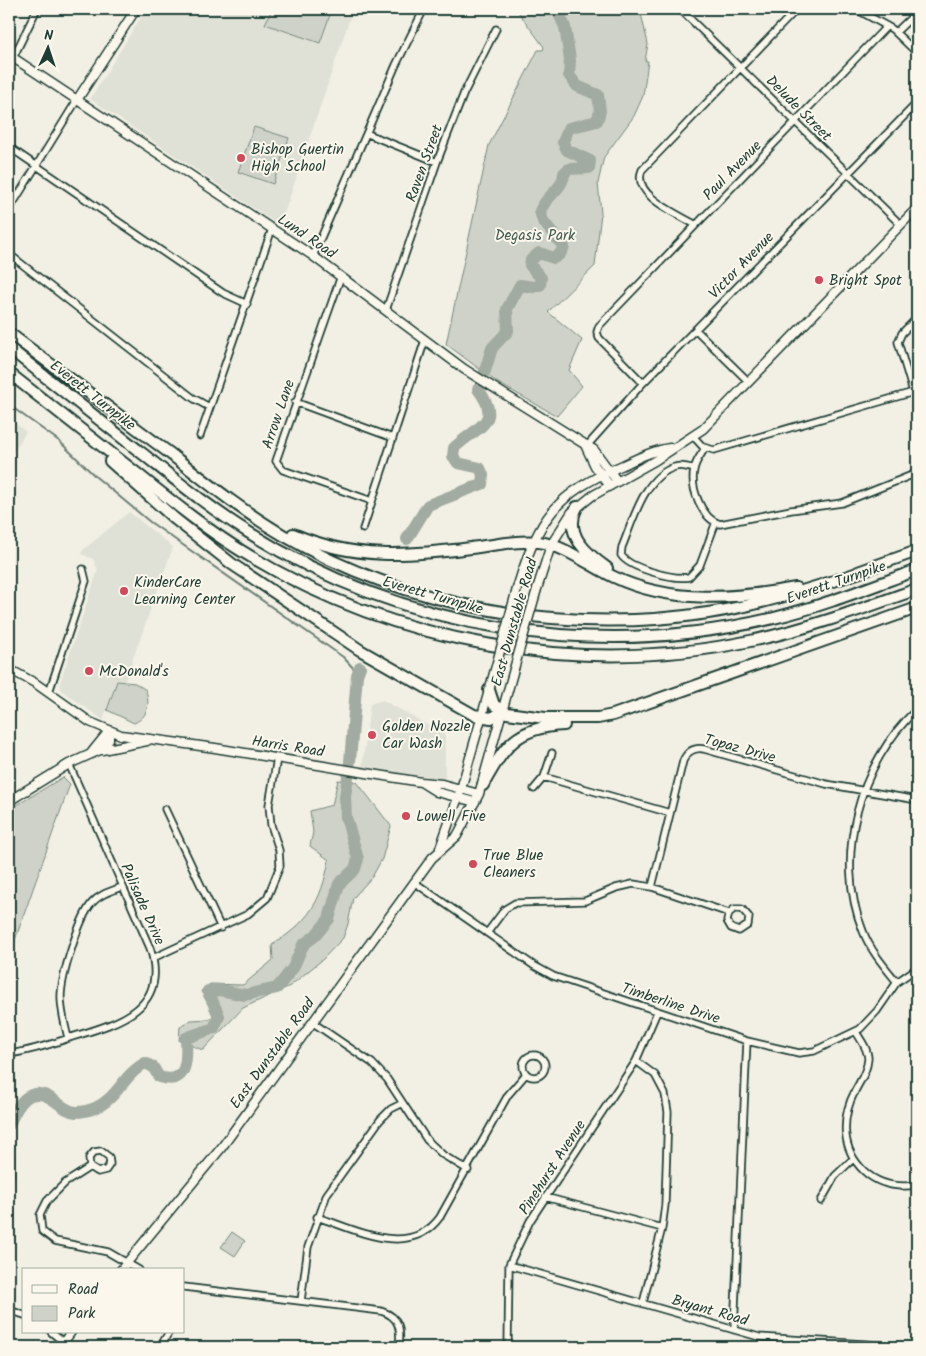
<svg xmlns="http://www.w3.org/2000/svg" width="926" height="1356" viewBox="0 0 926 1356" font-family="Kalam,sans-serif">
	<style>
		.built { fill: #e0e1d6 }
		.green { fill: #cfd2c8; stroke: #77887e }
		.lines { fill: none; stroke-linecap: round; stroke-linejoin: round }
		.stream { stroke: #6e7f75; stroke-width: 2 }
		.river { stroke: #a2aba1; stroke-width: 12 }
		.street-casing { stroke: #1f3d34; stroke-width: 9 }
		.secondary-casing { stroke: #1f3d34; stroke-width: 11 }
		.highway-casing { stroke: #1f3d34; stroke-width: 14 }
		.street { stroke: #fbf7ec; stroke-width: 5.5 }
		.secondary { stroke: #fbf7ec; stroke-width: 8 }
		.highway { stroke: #fbf7ec; stroke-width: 10 }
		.secondary-bridge-casing { stroke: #1f3d34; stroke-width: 11; stroke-linecap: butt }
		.secondary-bridge { stroke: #fbf7ec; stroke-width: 8 }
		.poi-dot { fill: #d1495b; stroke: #fbf7ec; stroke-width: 2 }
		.labels { text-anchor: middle; stroke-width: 4; stroke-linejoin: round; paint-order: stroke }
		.street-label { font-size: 15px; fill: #1f3d34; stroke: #fbf7ec }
		.poi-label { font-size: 15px; fill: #1f3d34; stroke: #fbf7ec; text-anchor: start }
		.park-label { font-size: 15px; fill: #425b52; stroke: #fbf7ec }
	</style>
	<rect width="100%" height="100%" fill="#f2f0e5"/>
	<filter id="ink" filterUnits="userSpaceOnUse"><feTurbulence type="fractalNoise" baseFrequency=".02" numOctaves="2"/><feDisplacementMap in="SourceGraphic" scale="10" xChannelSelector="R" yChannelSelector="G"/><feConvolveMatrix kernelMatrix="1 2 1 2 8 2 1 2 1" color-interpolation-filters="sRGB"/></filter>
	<g filter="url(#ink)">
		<path class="built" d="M146,9H353L280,226L90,99Z
			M9,418L26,432L9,459Z
			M129,512L173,547L125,681H117L103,720L61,690L60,682L98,570L93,559L81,554L83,550Z
			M383,700L445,735V781L362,768L370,704Z"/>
		<path class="green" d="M272,9H332L320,43L265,24Z
			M516,9H640L648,44L645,61H648L643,96L634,116L604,157L598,183L601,213L595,266L548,312L582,340L569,370L582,386L557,416L498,383L446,344L489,145L538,50H543L544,47Z
			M254,127L289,138L273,184L238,172Z
			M117,681L135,683L146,690C150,705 148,717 134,723L107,710Z
			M63,777L70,784L9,957V810Z
			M338,780L357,782L391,826L382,859L372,877L353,898L348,924L343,938L322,960L290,986L243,1008L203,1050L179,1041L180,1027L191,1020L210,1019L214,1015L201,991L210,984L243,985L273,960L272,945C308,922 321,903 329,860L310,846L313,832L310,811L332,805Z
			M232,1232L245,1241L235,1256L221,1247Z"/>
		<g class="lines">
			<path class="stream" d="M9,405L59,441L96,477L150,522L343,657L357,672"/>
			<path class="river" d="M485,371L492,348L508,331L507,309L520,285L533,287L540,285L541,278L530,265L531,260L539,253L554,258L560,254L564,247L543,221L540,211C546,196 564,188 564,173L569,169L589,168L590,161L567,150L563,142L569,128L597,121L600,111L598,95L577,86L569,75L570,60L565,27L557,9
				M407,539L428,505L482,484L483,475L480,468L458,463L453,456L454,448C476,426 504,424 478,389
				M350,762L357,675L360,667
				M9,1125C17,1105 29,1084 52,1099C60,1104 66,1111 76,1112C81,1112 90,1110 95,1108C117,1099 124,1074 145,1063L153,1067L159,1077C189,1086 187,1057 186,1038L214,1028L219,1016L208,991L220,990L245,995L277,988L293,968L303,945L315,936L329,919L339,884L355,869L358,859L346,817L345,797L348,776
				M9,1156V1175"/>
			<g class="street-casing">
				<path id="street" d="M680,9L901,225
					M856,9L892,29L917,53
					M896,32L917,12
					M13,58L37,9
					M368,134L437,162
					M9,147L223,293L247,304
					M9,210L77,100
					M696,225C678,214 631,195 642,170L797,9
					M9,254L193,398L209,407
					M313,256L396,65L424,9
					M341,276L276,461L283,470L372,501
					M386,310L437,162L464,93L496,29
					M696,330L749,382
					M643,383L599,338L597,332L599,326L887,26
					M913,392L898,342L902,333L917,318
					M295,402L393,438
					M200,436L272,229
					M693,436L703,447L714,450L917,391
					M586,447L643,383L917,103
					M705,448C701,455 695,462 694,470C690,488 702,519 720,524L791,510L842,503L917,473
					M694,469C688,467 681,465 675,467C644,476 633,521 622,547L621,555C629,568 674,580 689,577L700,565L716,522
					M363,529L425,340
					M49,692L86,581L83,569
					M544,777L670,813
					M534,789L544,777L552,753
					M165,809L221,928
					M414,882L533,965L553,976L747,1041L799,1053L814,1051L860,1029L877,1011L897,982L917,968
					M652,887L683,761C687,752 693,747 704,749L826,784L917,800
					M487,933L505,909L515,903L585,901L616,888L633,884L652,887L729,913L734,909H742L749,917L748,925L739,931L731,928L727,921L729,913
					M153,958L248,914L267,898L280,866L279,850L271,825L269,805L277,758
					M897,982C884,966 870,950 863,931C833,857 859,763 917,709
					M312,1022L372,1063L387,1079L427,1140L443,1155L468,1170
					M856,1032C861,1040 868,1049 868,1059C867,1072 860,1081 855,1091C841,1118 841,1149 864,1171C879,1185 897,1188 917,1185
					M68,1038C65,1025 61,1011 61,997C61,977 79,918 92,903C100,894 111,891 122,887
					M9,1054C30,1051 52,1044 72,1037C118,1023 170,1009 150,948L69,764
					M523 1066a11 11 0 1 1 22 0a11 11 0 1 1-22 0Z
					M636,1061L655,1075L665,1094L668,1112L665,1205L662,1228L643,1303
					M90,1167L98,1172L106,1170L110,1164L109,1157L101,1151L94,1152L89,1158L90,1167L65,1183L47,1201L40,1215L42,1231L55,1241L108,1252L139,1270
					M545,1197L662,1228
					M821,1201L835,1176L853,1159
					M317,1217C357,1230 410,1259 440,1217L508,1095L526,1074
					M509,1265L759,1337L909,1347
					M184,1287L381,1311C400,1317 401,1329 399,1347
					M301,1301L308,1247L327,1194L380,1120L391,1109L401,1104
					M9,1310L24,1315
					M734,1330L747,1041
					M51,1332L63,1342
					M160,1347L169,1332
					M508,1347L509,1265L530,1221L636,1061L657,1012"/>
			</g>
			<g class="secondary-casing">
				<path id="secondary" d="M9,55L313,256L464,369L594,450L617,481
					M77,100L136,9
					M586,447L595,466L610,486
					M518,585C539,517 556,494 623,465C638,458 654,450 670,448
					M537,589L551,545L572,512L592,496L656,460L703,429L917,208
					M9,669L35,683L90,722L121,735L215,748L421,782L442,784L479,794
					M102,750L147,741
					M92,752L109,731
					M421,782L437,792L475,802
					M9,801L69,764L100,750L109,740V731
					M440,848L461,789L496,666
					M121,1270L222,1147L432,858L457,836L479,794L514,669
					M60,1347L71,1332"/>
			</g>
			<g class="highway-casing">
				<path id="highway" d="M9,333C62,373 115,412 168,452C205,481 242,511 283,535C408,608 565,635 708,613C761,605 812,589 863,571
					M9,348C53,383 98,419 143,454C177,481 211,509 248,532C404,630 595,661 774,618C823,606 870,587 917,570
					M9,373C51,406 93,439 135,472C169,499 203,527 240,550C391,644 580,678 755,640C811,628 864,608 917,589
					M110,461L175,519L232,564L360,650L474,715L491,718L503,712
					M577,507C563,534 587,554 607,568
					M293,534C355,560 407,556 471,548C493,545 517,540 539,542C566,546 590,566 614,577C671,604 735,599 796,588
					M858,572L917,551
					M489,690L494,705L507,713L545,718H598L613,715L917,608
					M483,785C505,746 516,727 564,725"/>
			</g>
			<use href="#street" class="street"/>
			<use href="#secondary" class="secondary"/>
			<use href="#highway" class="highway"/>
			<g class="secondary-bridge-casing">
				<path id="secondary-bridge" d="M496,666L518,585
					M514,669L537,589"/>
			</g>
			<use href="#secondary-bridge" class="secondary-bridge"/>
		</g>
	</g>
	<g class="poi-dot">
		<circle cx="241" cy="158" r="5"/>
		<circle cx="819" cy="280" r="5"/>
		<circle cx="124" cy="591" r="5"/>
		<circle cx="89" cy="671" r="5"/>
		<circle cx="372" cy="735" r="5"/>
		<circle cx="406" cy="816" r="5"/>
		<circle cx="473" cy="864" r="5"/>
	</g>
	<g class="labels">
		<g class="street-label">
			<text transform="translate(799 108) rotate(45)" y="5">Delude Street</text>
			<text transform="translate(424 163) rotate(-70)" y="5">Raven Street</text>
			<text transform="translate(732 170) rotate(-46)" y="5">Paul Avenue</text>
			<text transform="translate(307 236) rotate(34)" y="5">Lund Road</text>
			<text transform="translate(741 265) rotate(-46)" y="5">Victor Avenue</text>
			<text transform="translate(93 395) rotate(38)" y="5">Everett Turnpike</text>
			<text transform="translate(278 414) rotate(-71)" y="5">Arrow Lane</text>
			<text transform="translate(836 582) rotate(-19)" y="5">Everett Turnpike</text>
			<text transform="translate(433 595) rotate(16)" y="5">Everett Turnpike</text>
			<text transform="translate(514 622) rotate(-74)" y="5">East Dunstable Road</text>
			<text transform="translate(288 746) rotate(9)" y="5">Harris Road</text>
			<text transform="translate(740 748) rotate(15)" y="5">Topaz Drive</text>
			<text transform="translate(143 904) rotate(66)" y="5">Palisade Drive</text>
			<text transform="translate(671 1003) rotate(18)" y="5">Timberline Drive</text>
			<text transform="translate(272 1053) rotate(-54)" y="5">East Dunstable Road</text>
			<text transform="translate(552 1167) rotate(-57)" y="5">Pinehurst Avenue</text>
			<text transform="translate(710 1310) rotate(16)" y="5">Bryant Road</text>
		</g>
		<g class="poi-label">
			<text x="251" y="154">Bishop Guertin<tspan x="251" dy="17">High School</tspan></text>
			<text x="829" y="285">Bright Spot</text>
			<text x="134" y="587">KinderCare<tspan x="134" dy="17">Learning Center</tspan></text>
			<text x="99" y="676">McDonald's</text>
			<text x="382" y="731">Golden Nozzle<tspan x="382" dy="17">Car Wash</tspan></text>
			<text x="416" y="821">Lowell Five</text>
			<text x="483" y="860">True Blue<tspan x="483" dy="17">Cleaners</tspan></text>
		</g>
		<g class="park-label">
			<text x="535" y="240">Degasis Park</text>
		</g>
	</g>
	<rect width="926" height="1356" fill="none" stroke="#fbf7ec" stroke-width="30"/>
	<rect x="15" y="15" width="896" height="1326" fill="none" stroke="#1f3d34" stroke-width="2" filter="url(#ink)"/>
	<rect x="22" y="1268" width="162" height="65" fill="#fbf7ec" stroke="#a3ada2"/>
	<rect x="32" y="1285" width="25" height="8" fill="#fbf7ec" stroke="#a3ada2"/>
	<text x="68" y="1294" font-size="15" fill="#1f3d34">Road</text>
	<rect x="32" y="1306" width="25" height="15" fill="#cfd2c8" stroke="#a3ada2"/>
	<text x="68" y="1318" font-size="15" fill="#1f3d34">Park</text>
	<g transform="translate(48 48) rotate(3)" stroke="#fbf7ec" stroke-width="4" paint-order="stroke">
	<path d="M0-4L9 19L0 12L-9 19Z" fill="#1f3d34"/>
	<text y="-8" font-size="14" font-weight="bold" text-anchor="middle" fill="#1f3d34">N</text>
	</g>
</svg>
